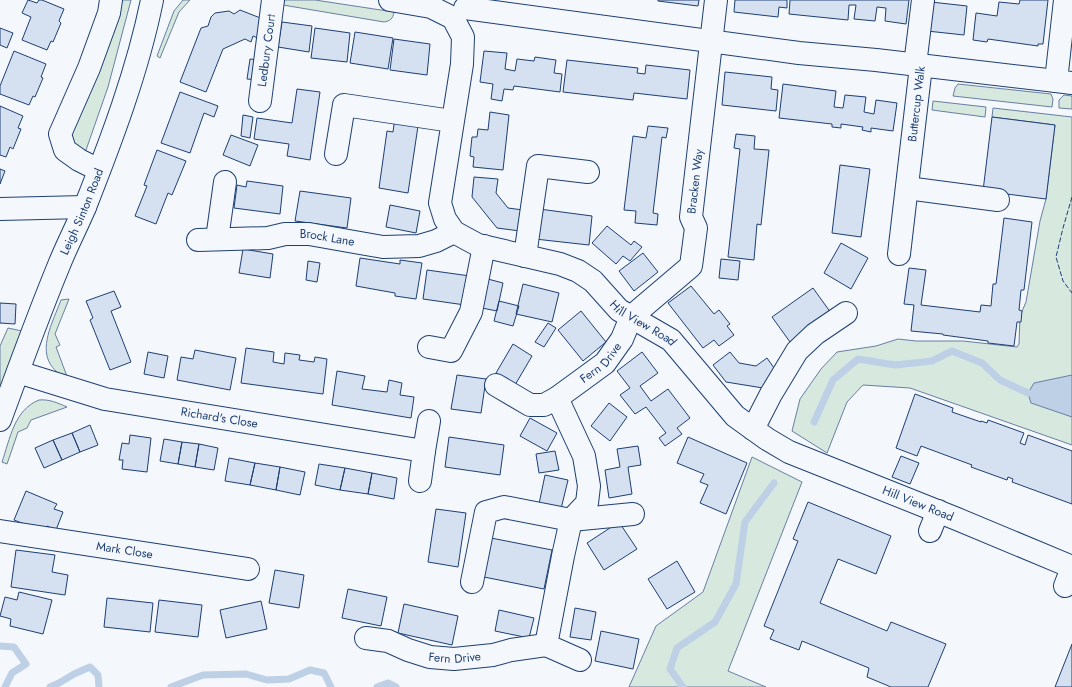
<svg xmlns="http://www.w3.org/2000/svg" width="1072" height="687" viewBox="0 0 1072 687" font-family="Jost,sans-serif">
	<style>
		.green { fill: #d7e8df; stroke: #687fa3 }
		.water { fill: #bed0e5; stroke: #687fa3 }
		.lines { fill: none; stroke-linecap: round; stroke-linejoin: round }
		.stream { stroke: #bed0e5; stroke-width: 7 }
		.building { fill: #d5e0f0; stroke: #1d3f73 }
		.minor-casing { stroke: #1d3f73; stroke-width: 24 }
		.major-casing { stroke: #1d3f73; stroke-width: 24 }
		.minor { stroke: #f4f7fb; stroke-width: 22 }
		.major { stroke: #f4f7fb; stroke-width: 22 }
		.fence { stroke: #1d3f73; stroke-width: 1; stroke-dasharray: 5 2; stroke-linecap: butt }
		.labels { text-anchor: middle; stroke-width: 3; stroke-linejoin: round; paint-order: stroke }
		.street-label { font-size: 12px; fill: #1d3f73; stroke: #f4f7fb }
	</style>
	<rect width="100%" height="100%" fill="#f4f7fb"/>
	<path class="green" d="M116,0H131L108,87L86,150L80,151L72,148L69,127Z
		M183,0H190L179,12L160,58L157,56L174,11Z
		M284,0H315L394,12C393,19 390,21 384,22L283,5Z
		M958,84L1051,94L1053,99L1052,107L953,96L955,88Z
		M1064,95L1072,96V109L1059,108V100Z
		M933,101L986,107L985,117L932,110Z
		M993,108L1072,117V445L910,388L863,385L847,402L827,453L792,431L800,399L821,369L837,352L876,346L898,339L916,341H963L1017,347L1019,344L1020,316L1026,302L1040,221L1046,199L1055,125L992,117Z
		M69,299L55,334L60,345L56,347L68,379C31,361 50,329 61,300Z
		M8,328L22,331L0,389V346Z
		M39,400C49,399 58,403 67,407L31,420L27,428L18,432L7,464L2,462C10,439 14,410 39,400Z
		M752,457L802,482L728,671L766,687H629L656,626L703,592Z"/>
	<path class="water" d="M1072,375V417L1031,403L1028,393L1034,383Z"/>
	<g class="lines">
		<path class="stream" d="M814,422L833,380L858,359L895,365L932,361L952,351L982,363L1000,380L1028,393
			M0,646L14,647L26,664L12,673L5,687
			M50,687L59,683L74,674L90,667L98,675L99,687
			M171,687L203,675L246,674L267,680L289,679L310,670L324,673L331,687
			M377,687L388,683L396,687
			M683,687L670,669L677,648L715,622L736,584L745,522L774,483"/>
	</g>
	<path class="building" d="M28,0L37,3L39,0H42L64,9L59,21L61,23L53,42L51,41L47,50L22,40L31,17L22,13Z
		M658,0H699L698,6L658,1Z
		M735,0H787V8L779,7L778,17L734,12Z
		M790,0H909L906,24L885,21L886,8L877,7L875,21L854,19L856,5H849L848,20L789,14Z
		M1020,0H1048L1043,44H1038V46L988,39L987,42L973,40L976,13L997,16L999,2L1019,4Z
		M931,2L967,6L964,35L927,31Z
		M240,10L268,21L260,39L253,36L251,42L245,39L223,49L206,92L180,82L201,28L208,26L211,17L215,13L229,11L234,14Z
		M282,22L312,26L309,52L278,47Z
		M0,28L13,33L7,48L0,45Z
		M315,28L350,33L347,62L311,58Z
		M355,32L393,38L388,69L350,63Z
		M394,39L430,44L427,75L390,70Z
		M14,51L46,64L41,77L43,78L35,97L33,96L29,105L0,94V86Z
		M484,51L507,53L505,69L515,71L517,59L534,61L535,57L556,60L554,73L562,74L560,92L514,86L513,90L504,89L502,101L491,99L493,84L480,82Z
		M250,59L260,60L258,80L247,79Z
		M567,60L638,68L637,73L645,74L646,65L690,70L687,99L634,93L633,100L563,92Z
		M725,72L772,77L771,89L778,90L776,111L722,105Z
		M783,84L836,91L834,107L843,108L845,95L866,97L864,112L874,114L876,100L897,103L893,131L871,128V132L862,130L863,127L841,124V128L832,127V124L779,118Z
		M297,89L320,92L310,160L287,156L289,144L254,139L257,118L292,123Z
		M180,92L218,106L214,117L204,113L190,153L161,143Z
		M397,102L421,106L408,193L379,188L387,131L393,132Z
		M0,106L23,116L18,128L21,129L13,149L10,147L6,157L0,155Z
		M490,112L509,115L503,170L473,167L474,157L470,156L472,137H477L478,129L488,130Z
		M243,115L253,117L250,138L241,136Z
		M992,117L1055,125L1046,199L983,191Z
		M648,126L668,128L666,138L662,137L653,213L658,214L657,225L635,223L636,211L624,210L633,136L646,138Z
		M736,134L755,136L754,149L769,150L761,225L757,224L754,260L728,257L740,149L734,148Z
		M231,135L258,145L250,166L223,155Z
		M157,150L186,161L172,195L168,193L156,224L135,216L147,186L144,185Z
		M840,165L870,169L861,237L832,233Z
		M0,169L5,171L0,184Z
		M474,177L498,179L496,193L508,208L523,210L520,231L497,228L472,197Z
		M247,181L283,186L280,214L234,208L237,185L246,187Z
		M300,191L351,198L347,228L295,221Z
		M390,205L420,211L416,233L386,227Z
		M539,209L592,216L589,245L535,239Z
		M1004,218L1032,222L1024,290H1021L1019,310L1022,311L1021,322H1017L1014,346L988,343V341L943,335V334L911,331L914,305L904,304L909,268L926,270L921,305L980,312L981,305L991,306L993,284H996Z
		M607,226L631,245L634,241L642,247L630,261L623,256L616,264L592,243Z
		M841,243L868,258L851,289L824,273Z
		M243,249L273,254L270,278L239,273Z
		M643,253L658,272L634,291L619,271Z
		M360,258L400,264V260L422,263L416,299L395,296V293L356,286Z
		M721,259L740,261L738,280L719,278Z
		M308,261L320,263L317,282L306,280Z
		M427,270L470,276L465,305L423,299Z
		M484,278L503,283L497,311L477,307Z
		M523,284L559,293L552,322L516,314Z
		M691,286L714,314L719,310L730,324L727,326L734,335L719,346L714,340L703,348L668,303Z
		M813,288L831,313L790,342L772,317Z
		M114,291L121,307L111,311L131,362L110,370L90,320L93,318L86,301Z
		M499,301L519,306L513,326L494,321Z
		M0,303L16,304L15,324L0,323Z
		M581,311L606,342L583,361L558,330Z
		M548,323L556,328L544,347L535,342Z
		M513,344L532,356L515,385L496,373Z
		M246,348L274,352L273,362L284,364L285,353L300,355L299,360L314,362L315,357L327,359L323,394L241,383Z
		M195,350L236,358L230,390L177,380L181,357L193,359Z
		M148,352L168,356L164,378L144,374Z
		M642,352L658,373L640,386L651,401L668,389L690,418L677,428L682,434L665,446L659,438L666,433L646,407L635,414L620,395L630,388L617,371Z
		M730,352L739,363L756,366L767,358L779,375L763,388L726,382L713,365Z
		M337,371L365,376L362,389L387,392L389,380L402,383L400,395L414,397L411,418L332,405Z
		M457,375L486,379L481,413L451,409Z
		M915,394L953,408L952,412L981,422V421L987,423L988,420L1024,433L1020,443L1025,445L1028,435L1072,451V504L1012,482L1013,479L1008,477L1007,480L971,467L972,465L921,446L917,456L896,448Z
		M609,403L627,417L610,441L591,426Z
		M530,418L557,433L547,451L520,436Z
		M90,425L98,445L80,452L72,433Z
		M72,433L80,452L62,460L53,440Z
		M130,435L151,438L147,472L122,469L123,460H119L122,443L129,444Z
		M449,437L504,445L500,475L445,467Z
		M688,437L747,463L726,514L700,503L708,485L700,482L704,474L677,463Z
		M164,439L182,442L178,464L160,461Z
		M53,440L62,460L44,468L35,448Z
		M182,442L199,444L195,467L178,464Z
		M199,444L218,448L214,470L195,467Z
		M638,446L641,465L628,467L632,494L609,498L605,470L620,467L617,449Z
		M555,451L559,470L539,473L536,454Z
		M901,456L919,463L910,484L892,477Z
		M229,458L255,463L250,485L225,481Z
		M255,463L280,467L276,490L250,485Z
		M319,464L345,468L340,490L315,485Z
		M280,467L305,472L300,495L276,490Z
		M345,468L372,473L368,494L340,490Z
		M372,473L397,478L394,499L368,494Z
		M545,475L568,480L561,509L539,504Z
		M26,491L57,504L54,509L63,512L56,530L47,526L45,532L14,520Z
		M808,502L891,536L876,574L838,559L820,603L887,631L891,622L946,644L928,687H891L867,677L869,668L802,641L799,650L770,639L774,630L764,626L798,541L793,539Z
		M436,509L466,513L458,567L428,562Z
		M619,522L637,549L604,570L587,543Z
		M491,538L552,550L544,589L484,577Z
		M16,550L55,555L52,572L68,575L65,595L11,587Z
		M677,561L695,592L667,609L648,579Z
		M275,570L304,575L299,608L269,603Z
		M348,589L387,597L381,626L342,618Z
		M19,592L52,600L43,634L10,626L11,619L0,616L5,597L17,600Z
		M107,598L153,603L150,632L104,627Z
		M159,600L202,605L198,637L155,632Z
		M261,601L267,629L226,638L220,610Z
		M404,604L458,616L452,645L398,633Z
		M575,608L596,612L591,640L570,637Z
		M499,610L534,618L529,638L495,631Z
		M601,631L639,639L633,669L595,661Z
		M1072,644V687H1055Z"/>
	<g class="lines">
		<g class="minor-casing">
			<g id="minor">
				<path id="s1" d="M390,0L431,7L453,18L463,37L462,64L440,203L445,219L454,232L478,245L560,264L578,271L593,281L619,310L671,340L735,416L767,439L789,452L957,519L1072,567"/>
				<path d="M1065,0L1056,81L1072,83"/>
				<path d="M465,8L799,53L876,60L1056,81"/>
				<path d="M915,65L923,0"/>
				<path id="s2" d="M260,101L273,0"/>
				<path d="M336,154L344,105L452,121"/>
				<path d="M99,170L79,160L65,150L60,134L89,68L109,13L111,0"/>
				<path d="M907,188L998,200"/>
				<path d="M0,209L85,207"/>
				<path d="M217,239L225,182"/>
				<path id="s3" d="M198,240L268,238L285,234H309L383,247L419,246L436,241L454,232"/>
				<path id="s4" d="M899,254L921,66"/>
				<path d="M525,256L538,166L588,172"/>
				<path d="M429,347L451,351L471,312L484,246"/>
				<path id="s5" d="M18,372L105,399L424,451L420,481"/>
				<path d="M496,385L530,405H544L557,398"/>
				<path d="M753,429L771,394L797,351L815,334L846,313"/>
				<path d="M424,451L429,421"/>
				<path id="s6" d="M0,531L248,569"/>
				<path d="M930,531L938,511"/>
				<path d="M472,582L486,512L504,507L571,520L633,514"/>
				<path d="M1065,586L1072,568"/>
				<path id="s7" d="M366,638L388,641L408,650L430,657L454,659L493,655L511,650L546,645"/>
				<path id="s8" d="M580,660L546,645L563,556L571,520L587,503L589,486L584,456L557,398L605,363L622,339L631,317L691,266L696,228L691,217L716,0"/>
			</g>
		</g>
		<g class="major-casing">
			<g id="major">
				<path id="s9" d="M0,420C19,368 38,316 59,265C67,245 77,226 85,207C111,141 138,70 152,0"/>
			</g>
		</g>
		<use href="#minor" class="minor"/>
		<use href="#major" class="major"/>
		<path class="fence" d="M1072,197L1063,228L1056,257L1063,281L1072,293"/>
	</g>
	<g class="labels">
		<g class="street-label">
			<text dy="4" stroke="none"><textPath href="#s2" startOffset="51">Ledbury Court</textPath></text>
			<text dy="4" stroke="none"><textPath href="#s4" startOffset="151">Buttercup Walk</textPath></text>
			<text dy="4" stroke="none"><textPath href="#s8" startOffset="577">Bracken Way</textPath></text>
			<text dy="4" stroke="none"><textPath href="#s9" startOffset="224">Leigh Sinton Road</textPath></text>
			<text dy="4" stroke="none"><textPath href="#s3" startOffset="130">Brock Lane</textPath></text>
			<text dy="4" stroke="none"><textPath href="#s1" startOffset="503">Hill View Road</textPath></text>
			<text dy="4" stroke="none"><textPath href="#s8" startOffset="356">Fern Drive</textPath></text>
			<text dy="4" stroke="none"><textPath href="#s5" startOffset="207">Richard's Close</textPath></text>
			<text dy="4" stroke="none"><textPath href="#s1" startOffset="839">Hill View Road</textPath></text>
			<text dy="4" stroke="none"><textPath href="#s6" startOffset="126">Mark Close</textPath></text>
			<text dy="4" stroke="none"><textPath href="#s7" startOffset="92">Fern Drive</textPath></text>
		</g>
	</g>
</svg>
